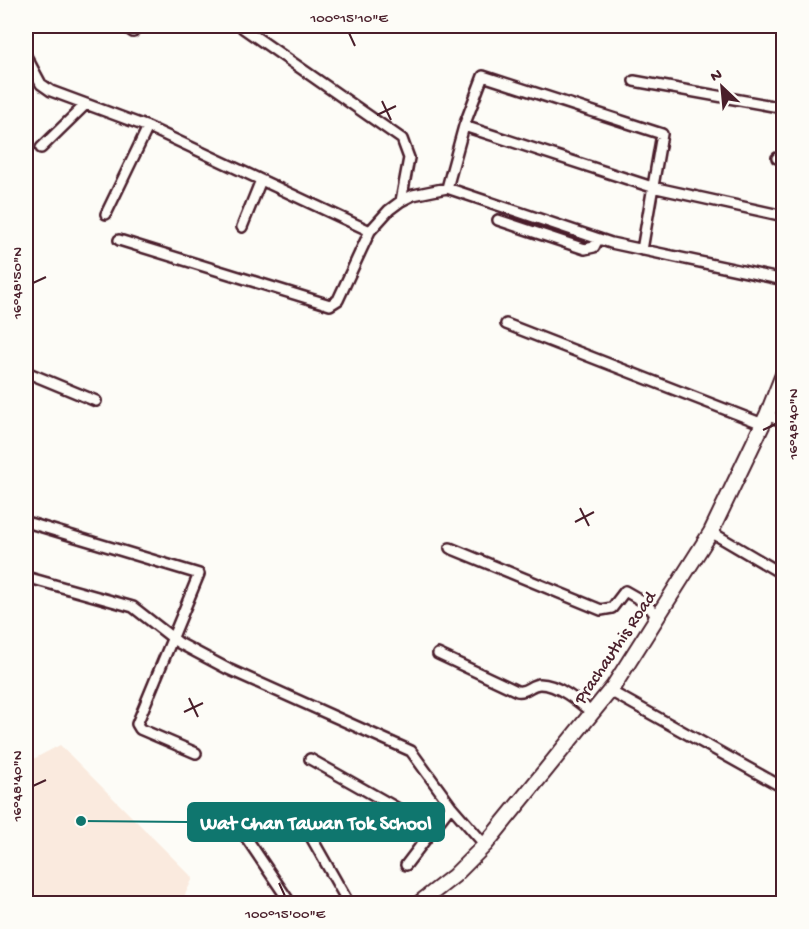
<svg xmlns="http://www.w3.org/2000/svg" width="809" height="929" viewBox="0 0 809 929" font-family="'Gochi Hand',sans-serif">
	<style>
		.built { fill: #faeade }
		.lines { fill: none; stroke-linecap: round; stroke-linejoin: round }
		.street-casing { stroke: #4a1f2b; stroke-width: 14 }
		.secondary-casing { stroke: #4a1f2b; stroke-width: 18 }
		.street { stroke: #fdfcf7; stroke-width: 9 }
		.secondary { stroke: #fdfcf7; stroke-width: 14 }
		.ticks { fill: none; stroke: #4a1f2b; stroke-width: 2 }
		.labels { text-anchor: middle; stroke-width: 6; stroke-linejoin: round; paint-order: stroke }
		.street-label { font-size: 18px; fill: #4a1f2b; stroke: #fdfcf7 }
		.leader { fill: none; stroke: #0f766e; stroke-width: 2 }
		.callout-dot { fill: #0f766e; stroke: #fdfcf7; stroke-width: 2 }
		.callout { fill: #0f766e; stroke: #0f766e; stroke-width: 2 }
		.callout-label { font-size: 20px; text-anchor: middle; font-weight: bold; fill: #fff }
		.neatline { fill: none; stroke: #4a1f2b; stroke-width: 2 }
		.ticks-label { font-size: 15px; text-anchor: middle; fill: #4a1f2b }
	</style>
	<rect width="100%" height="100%" fill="#fdfcf7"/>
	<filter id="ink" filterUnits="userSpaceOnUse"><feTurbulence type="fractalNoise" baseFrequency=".0167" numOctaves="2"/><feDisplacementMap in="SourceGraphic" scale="12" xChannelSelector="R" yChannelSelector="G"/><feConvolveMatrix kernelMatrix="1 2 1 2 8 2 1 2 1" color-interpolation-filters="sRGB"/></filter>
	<g filter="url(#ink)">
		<path class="built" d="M60,745L193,878L181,903H26V763Z"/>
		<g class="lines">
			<g class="street-casing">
				<path id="street" d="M124,26L133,32
					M243,28L402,139L409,158L401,201
					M26,56L41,84L51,91L148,127L370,231L389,210L401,201L413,195L447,188L611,243L784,280
					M634,81L784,108
					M464,126L652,187L784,216
					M41,148L86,104
					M777,158L784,159
					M447,188L464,126L483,76L662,134L642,250
					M106,214L148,127
					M498,220L585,249L594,247L598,239
					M242,227L261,180
					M119,240L330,305L338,300L370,231
					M506,324L763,424
					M26,372L96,401
					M767,415L784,422
					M26,522L199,574L137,724L140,729L196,753
					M711,532L784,575
					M450,548L601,610L612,608L625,591L646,603L657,617
					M26,577L133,607L179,643L228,669L411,751L451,806L485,845
					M438,654L517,691C527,693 530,684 540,684C558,684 579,702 592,713
					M610,691L784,788
					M310,759L434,829
					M243,833L291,904
					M311,837L349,904
					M406,865L451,806
					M781,904L784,899"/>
			</g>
			<g class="secondary-casing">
				<path id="secondary" d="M418,904L454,876L485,845L613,687L711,532L767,415L784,372"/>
			</g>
			<use href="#street" class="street"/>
			<use href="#secondary" class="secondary"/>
		</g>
	</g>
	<path class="ticks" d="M349,33L355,46M382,101L391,120M377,115L396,106M33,283L46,277M763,430L776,424M580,508L589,526M575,522L594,512M189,698L198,717M184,712L203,703M33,786L46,780M279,883L285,896"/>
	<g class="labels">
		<g class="street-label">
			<text transform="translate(614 647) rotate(-56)" y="6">Prachauthis Road</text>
		</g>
	</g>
	<path class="leader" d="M81 821L188 822"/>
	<circle class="callout-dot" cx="81" cy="821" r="6"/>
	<rect class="callout" x="188" y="803" width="256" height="38" rx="6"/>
	<g class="callout-label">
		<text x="316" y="829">Wat Chan Tawan Tok School</text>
	</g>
	<rect width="809" height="929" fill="none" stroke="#fdfcf7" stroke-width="66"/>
	<g transform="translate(722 87) rotate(334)" stroke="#fdfcf7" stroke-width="4.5" paint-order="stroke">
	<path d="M0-4.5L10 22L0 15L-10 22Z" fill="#4a1f2b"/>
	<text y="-9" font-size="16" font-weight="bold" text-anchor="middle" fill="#4a1f2b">N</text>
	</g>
	<rect x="33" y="33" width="743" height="863" class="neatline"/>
	<g class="ticks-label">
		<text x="349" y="22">100°15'10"E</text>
		<text transform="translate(16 283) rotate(-90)" y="5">16°48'50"N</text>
		<text transform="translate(792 424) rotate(-90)" y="5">16°48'40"N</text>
		<text transform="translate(16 786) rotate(-90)" y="5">16°48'40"N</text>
		<text x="285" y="918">100°15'00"E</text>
	</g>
</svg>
